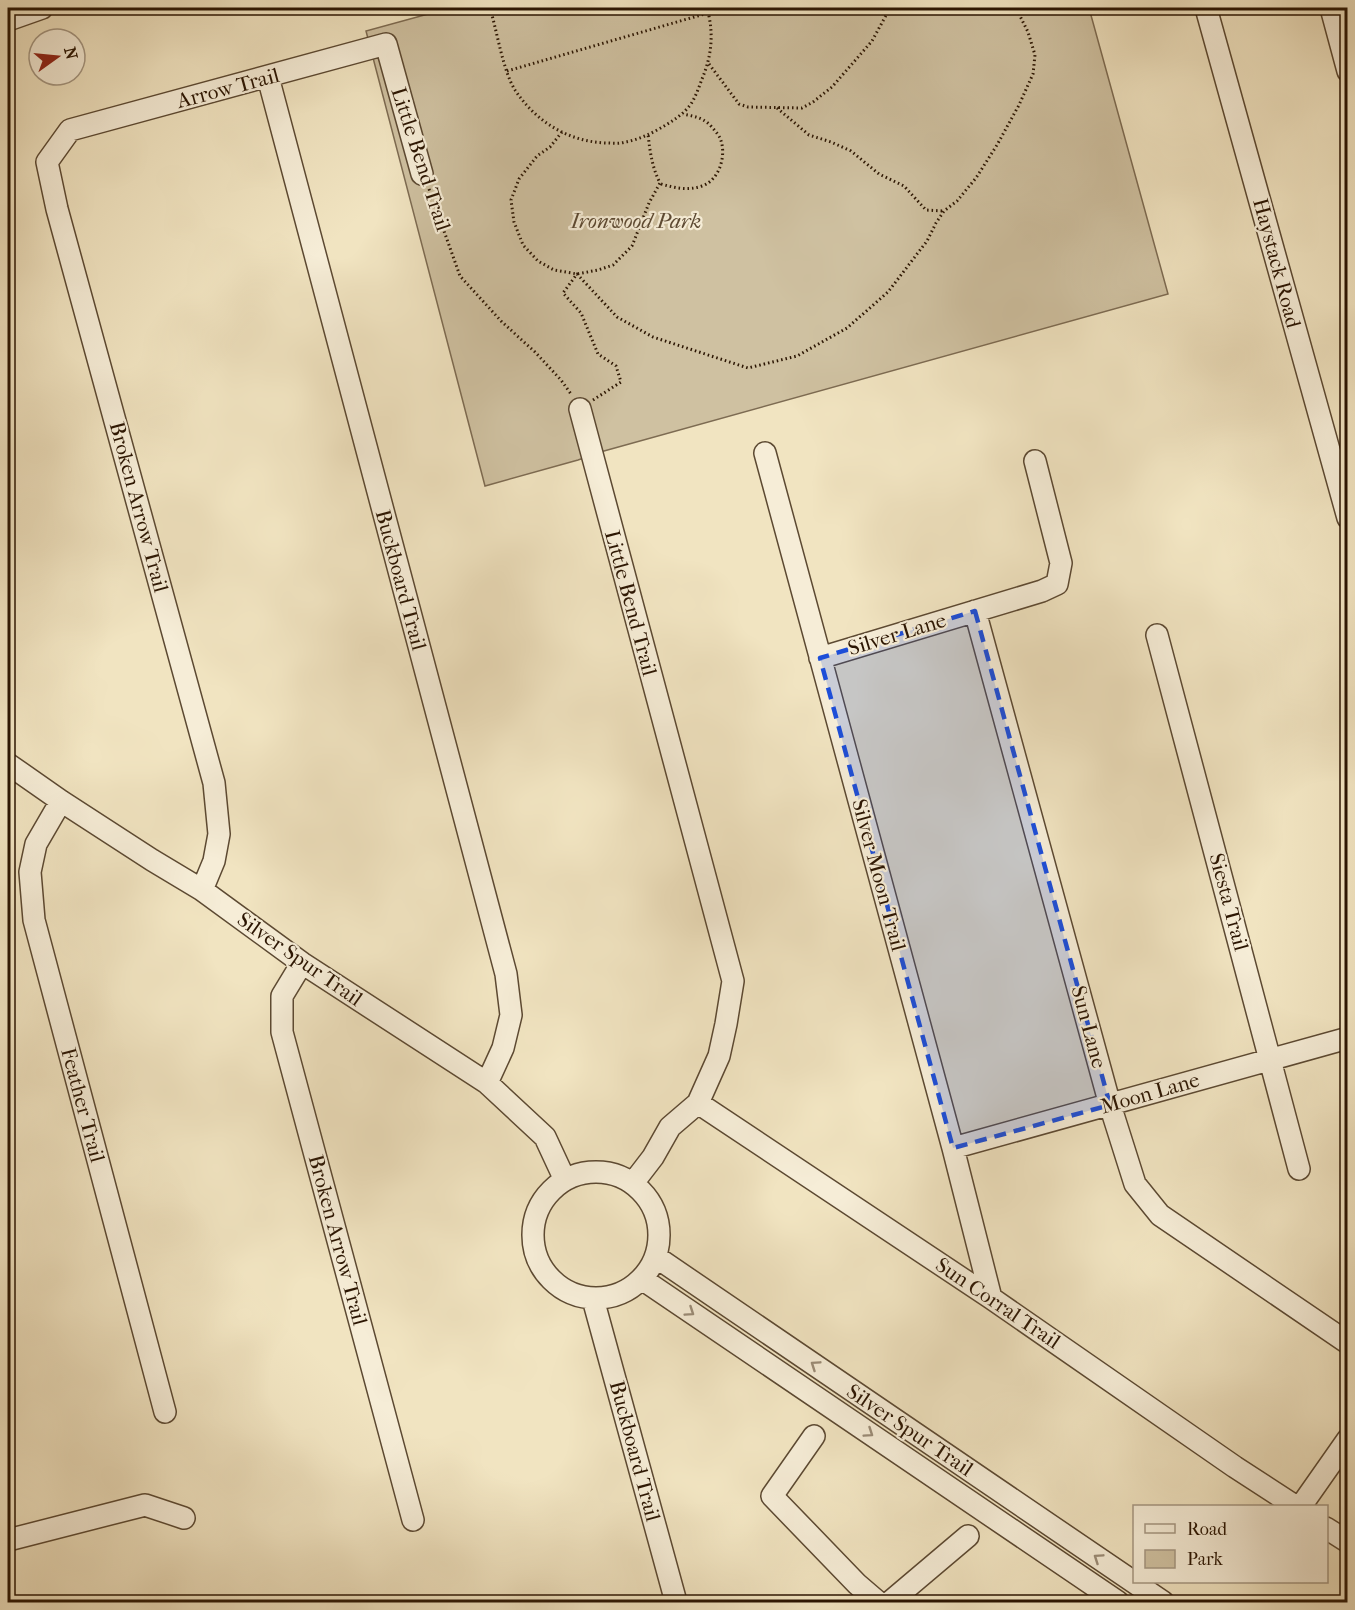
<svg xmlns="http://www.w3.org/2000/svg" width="1355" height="1610" viewBox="0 0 1355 1610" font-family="'IM FELL French Canon',serif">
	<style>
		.green { fill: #cfc1a1; stroke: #7d6b52; stroke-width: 1.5 }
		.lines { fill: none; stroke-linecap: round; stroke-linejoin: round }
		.minor-casing { stroke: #5c4932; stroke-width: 24 }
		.path { stroke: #2b1502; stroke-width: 3; stroke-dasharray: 1.5 3; stroke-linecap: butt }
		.minor { stroke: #f6edd7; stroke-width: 21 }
		.oneway { stroke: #9b8c77 }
		.marked { fill: #1d4ed8; fill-opacity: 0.2; stroke: #1d4ed8; stroke-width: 4.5; stroke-dasharray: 12 8; stroke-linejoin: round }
		.labels { text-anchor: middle; stroke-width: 4.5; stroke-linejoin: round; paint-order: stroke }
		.street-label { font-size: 21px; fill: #2b1502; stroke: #f6edd7 }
		.park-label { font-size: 21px; font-style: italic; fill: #5c4932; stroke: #f6edd7 }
	</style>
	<rect width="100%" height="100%" fill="#f1e4c1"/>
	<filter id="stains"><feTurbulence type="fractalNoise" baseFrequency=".00333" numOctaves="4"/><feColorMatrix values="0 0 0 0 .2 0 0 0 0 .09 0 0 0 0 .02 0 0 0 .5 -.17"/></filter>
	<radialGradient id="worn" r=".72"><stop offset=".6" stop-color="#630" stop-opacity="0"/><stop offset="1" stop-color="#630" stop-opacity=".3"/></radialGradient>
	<path class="green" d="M450,8H1089L1168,294L604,451L578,460L485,486L366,31Z"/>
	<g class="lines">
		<g class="minor-casing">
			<path id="minor" d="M1206,8L1348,518
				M1331,8L1348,71
				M8,20L42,8
				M268,77L506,974L511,1015L503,1048L487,1083
				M580,409L733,981L726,1024L719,1056L698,1103L670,1127L653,1157L633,1183
				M765,453L953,1148L991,1298
				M975,611L1110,1105L1135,1184L1160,1215L1348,1343
				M1157,635L1299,1169
				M820,658L1042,591L1057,584L1061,563L1035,461
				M8,764L61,801L152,860L202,890L302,963L487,1083L545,1137L565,1180
				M61,801L36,844L30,872L34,920L165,1412
				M202,890L214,861L219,834L214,783L57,209L47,162L70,130L386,44L422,174
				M302,963L282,996V1032L413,1520
				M698,1103L991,1298L1235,1467L1295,1506
				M953,1148L1348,1038
				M533 1235a63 63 0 1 1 126 0a63 63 0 1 1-126 0Z
				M656,1257L1163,1602
				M642,1279L1118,1602
				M593,1299L676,1602
				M814,1436L772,1496L857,1584L878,1602
				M1301,1506L1348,1439
				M1326,1528L1348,1542
				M8,1540L145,1505L184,1518
				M890,1602L968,1536"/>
		</g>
		<path class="path" d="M490,8C497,31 503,71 515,90C536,122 569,142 607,143C613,143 619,144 625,142C637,140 648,135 659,129C671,122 683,115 691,104C696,96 699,87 702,79C712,55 714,33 707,8
			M709,64L739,104L748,107L802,108L813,102L832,87L872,41L890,8
			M507,71L708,13
			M777,108L809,135L831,142L851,151L879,174L904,186L926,210L944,211
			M562,132L550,147L537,156L519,179L511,200L514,222L523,245L538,261L554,270L577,274L598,270L613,265L632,246L649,203L660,183C652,167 650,152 648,134
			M661,184C675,188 688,191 702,186C720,180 727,154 720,138C718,134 712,127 709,124C701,117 692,116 683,114
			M429,189L460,276L502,322L535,352L561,380L571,394
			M593,400L621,382L616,366L598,354L581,313L563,293L577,274L617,317L653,337L748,368L797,356L847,328L888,292L927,241L936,223L944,211L957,201L976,178L997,145L1019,105L1033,74L1035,55L1028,32L1016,8"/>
		<use href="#minor" class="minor"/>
	</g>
	<defs><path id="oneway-chevron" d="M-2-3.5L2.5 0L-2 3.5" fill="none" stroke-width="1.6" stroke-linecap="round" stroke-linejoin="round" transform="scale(1.5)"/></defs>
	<g class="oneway">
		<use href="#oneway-chevron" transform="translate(690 1312) rotate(34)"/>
		<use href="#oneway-chevron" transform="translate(815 1365) rotate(-146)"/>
		<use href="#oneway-chevron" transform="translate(869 1433) rotate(34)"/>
		<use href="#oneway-chevron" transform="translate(1098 1558) rotate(-146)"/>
	</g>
	<path class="marked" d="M975,611L1110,1105L953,1148L820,658Z"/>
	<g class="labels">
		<g class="street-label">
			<text transform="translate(228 88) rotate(-15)" y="7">Arrow Trail</text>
			<text transform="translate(421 159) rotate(72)" y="7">Little Bend Trail</text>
			<text transform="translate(1277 263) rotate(75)" y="7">Haystack Road</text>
			<text transform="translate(139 507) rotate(75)" y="7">Broken Arrow Trail</text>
			<text transform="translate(401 580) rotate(75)" y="7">Buckboard Trail</text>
			<text transform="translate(631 603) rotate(75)" y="7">Little Bend Trail</text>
			<text transform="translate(897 634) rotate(-17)" y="7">Silver Lane</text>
			<text transform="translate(879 875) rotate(75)" y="7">Silver Moon Trail</text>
			<text transform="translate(1229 902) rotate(75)" y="7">Siesta Trail</text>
			<text transform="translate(300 959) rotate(35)" y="7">Silver Spur Trail</text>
			<text transform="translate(1089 1027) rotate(75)" y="7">Sun Lane</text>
			<text transform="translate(1150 1093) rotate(-16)" y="7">Moon Lane</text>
			<text transform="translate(83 1105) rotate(75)" y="7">Feather Trail</text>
			<text transform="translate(338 1240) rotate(75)" y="7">Broken Arrow Trail</text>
			<text transform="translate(998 1303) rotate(34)" y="7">Sun Corral Trail</text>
			<text transform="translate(910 1430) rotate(34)" y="7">Silver Spur Trail</text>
			<text transform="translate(635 1451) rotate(75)" y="7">Buckboard Trail</text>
		</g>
		<g class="park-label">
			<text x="636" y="228">Ironwood Park</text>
		</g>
	</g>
	<rect width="1355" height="1610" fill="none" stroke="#f1e4c1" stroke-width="30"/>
	<rect x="9" y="9" width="1337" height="1592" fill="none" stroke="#2b1502" stroke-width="3"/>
	<rect x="15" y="15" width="1325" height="1580" fill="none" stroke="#2b1502" stroke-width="1.5"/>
	<rect x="1133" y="1505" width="195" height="78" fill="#f6edd7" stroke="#a59782" stroke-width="1.5"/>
	<rect x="1145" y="1524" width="30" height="9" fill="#f6edd7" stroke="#a59782" stroke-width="1.5"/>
	<text x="1187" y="1535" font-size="18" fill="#2b1502">Road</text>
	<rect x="1145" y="1550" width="30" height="18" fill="#cfc1a1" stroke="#a59782" stroke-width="1.5"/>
	<text x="1187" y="1565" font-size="18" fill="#2b1502">Park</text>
	<g transform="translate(57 57) rotate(75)"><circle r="28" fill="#f6edd7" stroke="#a59782" stroke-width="1.5"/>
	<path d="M0-4.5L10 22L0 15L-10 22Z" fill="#8f2418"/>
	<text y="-9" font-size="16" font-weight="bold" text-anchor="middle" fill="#2b1502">N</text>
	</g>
	<rect width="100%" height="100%" filter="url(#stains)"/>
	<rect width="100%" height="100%" fill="url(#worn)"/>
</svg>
